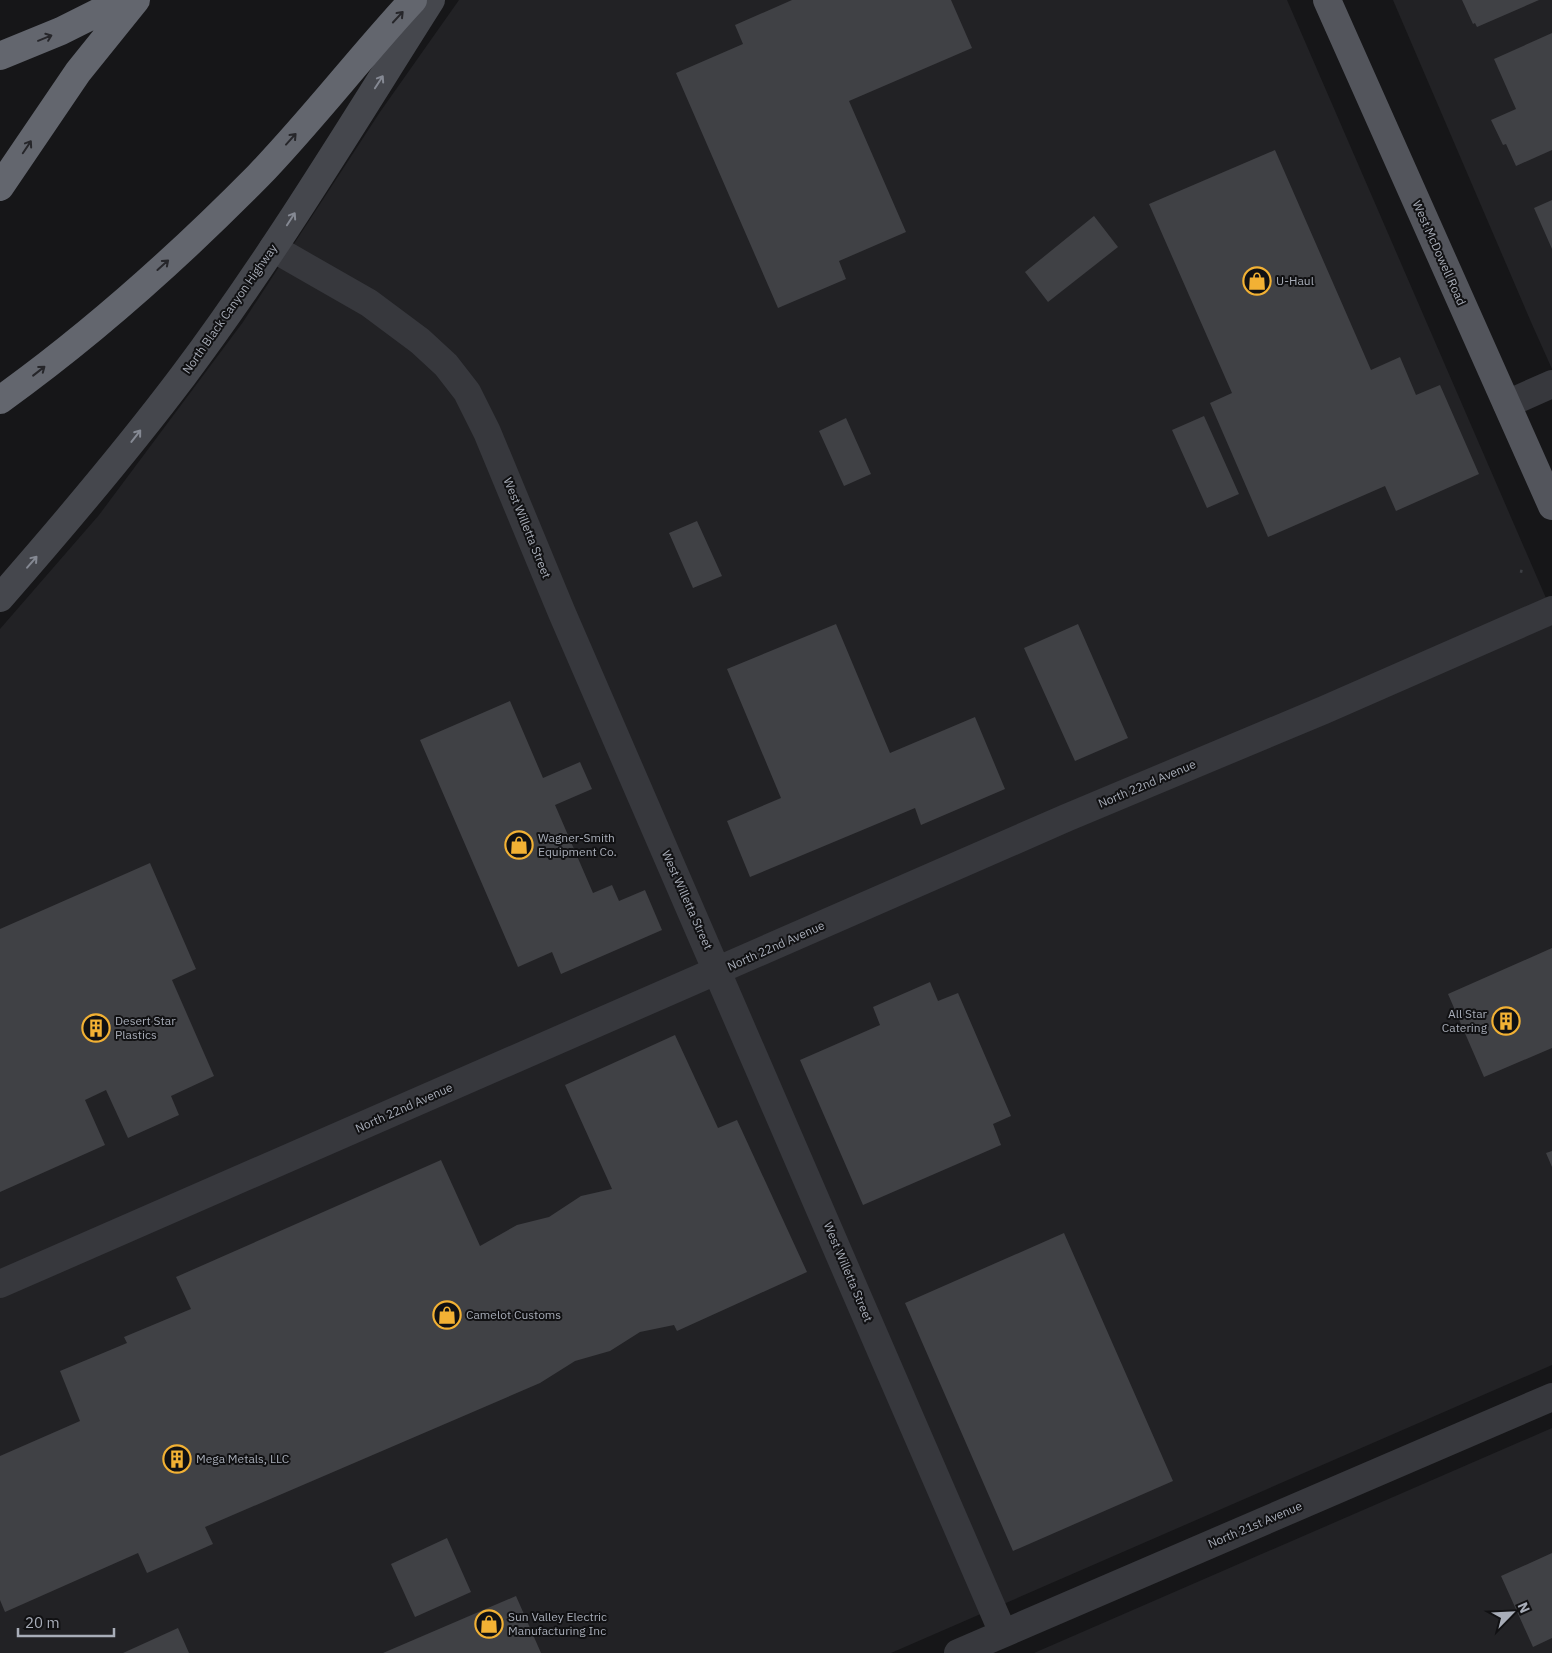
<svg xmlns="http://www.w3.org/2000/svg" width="1552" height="1653" viewBox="0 0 1552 1653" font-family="'IBM Plex Sans',sans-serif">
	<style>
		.built { fill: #222225 }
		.building { fill: #404145 }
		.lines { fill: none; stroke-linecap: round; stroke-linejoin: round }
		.path { stroke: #3d3f44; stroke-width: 3; stroke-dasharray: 2.5 4; stroke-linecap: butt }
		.minor { stroke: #37383d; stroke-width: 28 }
		.secondary { stroke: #45474d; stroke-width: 28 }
		.primary { stroke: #53555c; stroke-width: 28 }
		.motorway { stroke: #63666e; stroke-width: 28 }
		.oneway { stroke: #26262a }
		.oneway2 { stroke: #858993 }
		.labels { text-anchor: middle; stroke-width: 4; stroke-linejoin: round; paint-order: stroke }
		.street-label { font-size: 12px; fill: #a8adb8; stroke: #111113 }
		.poi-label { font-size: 12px; fill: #a8adb8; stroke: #111113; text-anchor: start }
	</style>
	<rect width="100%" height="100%" fill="#161618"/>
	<path class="built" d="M459,0H1287L1552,612V1365L891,1653H0V629L99,515L243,322L380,112Z
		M1393,0H1552V369L1531,322Z
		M1552,1428V1653H1034Z"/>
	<path class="building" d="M792,0H951L972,48L849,101L906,232L839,261L846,279L778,308L676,73L743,44L735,25Z
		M1462,0H1539L1477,27L1475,23L1473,24Z
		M1552,33V150L1516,166L1506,144L1503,145L1491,120L1516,109L1494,59Z
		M1275,150L1371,370L1400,357L1416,395L1440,385L1479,474L1396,511L1385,486L1268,537L1210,403L1232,393L1149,204Z
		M1552,200V249L1534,208Z
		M1094,216L1118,247L1048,302L1025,272Z
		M1204,416L1239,494L1207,508L1172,430Z
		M846,418L871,474L844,486L819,431Z
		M697,521L722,576L693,588L669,533Z
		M836,624L890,753L975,717L1005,789L921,825L915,808L750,877L727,821L781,798L727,669Z
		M1078,624L1128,738L1075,761L1024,648Z
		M510,701L543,778L580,762L592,789L555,805L593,893L612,885L619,901L645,890L662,930L561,974L552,952L518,967L420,740Z
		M150,863L196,969L172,980L214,1076L171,1096L179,1115L128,1138L106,1090L85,1100L105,1145L0,1192V929Z
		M1552,948V1048L1484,1077L1448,994Z
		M930,982L938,1001L958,993L1011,1116L993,1124L1001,1145L863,1205L800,1060L880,1025L873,1007Z
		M675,1035L718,1128L737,1120L807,1272L677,1331L674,1325L640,1332L610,1351L575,1361L540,1383L205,1527L213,1544L147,1573L138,1553L5,1612L0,1600V1456L80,1421L60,1371L127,1343L124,1337L191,1309L176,1277L441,1160L480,1246L517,1225L549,1217L581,1196L612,1189L565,1085Z
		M1552,1151V1167L1546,1153Z
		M1064,1233L1173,1481L1013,1551L905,1303Z
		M447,1538L471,1592L415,1617L391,1564Z
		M1552,1553V1638L1533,1647L1501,1576Z
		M516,1596L541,1653H383Z
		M178,1628L189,1653H123Z"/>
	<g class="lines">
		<path class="path" d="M1520,571L1525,572"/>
		<path class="minor" d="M273,248L369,303L420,341L446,365L467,392L487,432L562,613L1003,1633
			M1507,404L1552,384
			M0,1284L1066,818L1324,710L1552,610
			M958,1653L1552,1397"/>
		<path class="secondary" d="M0,598C63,526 125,453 183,376C273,256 351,126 431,0"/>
		<path class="primary" d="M1327,0L1552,506"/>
		<path class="motorway" d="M0,56L61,31L123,0
			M0,187L78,72L136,0
			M0,400C92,334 178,257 258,176C312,120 360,57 413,0"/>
	</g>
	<defs><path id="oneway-shaft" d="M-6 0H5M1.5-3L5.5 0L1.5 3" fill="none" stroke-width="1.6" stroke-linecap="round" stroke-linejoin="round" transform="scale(1.25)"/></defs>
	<g class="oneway">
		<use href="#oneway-shaft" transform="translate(398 17) rotate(-47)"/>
		<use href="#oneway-shaft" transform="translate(45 38) rotate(-22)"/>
		<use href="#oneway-shaft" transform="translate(291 139) rotate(-48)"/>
		<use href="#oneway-shaft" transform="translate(27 147) rotate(-56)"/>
		<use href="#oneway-shaft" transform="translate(163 265) rotate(-42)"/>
		<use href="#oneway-shaft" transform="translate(39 371) rotate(-38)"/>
	</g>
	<g class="oneway2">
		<use href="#oneway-shaft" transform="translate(379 82) rotate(-57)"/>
		<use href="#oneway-shaft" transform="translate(291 219) rotate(-57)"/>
		<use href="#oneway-shaft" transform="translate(136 436) rotate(-52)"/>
		<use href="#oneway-shaft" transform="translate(32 562) rotate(-49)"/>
	</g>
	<defs>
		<g id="shop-ring" transform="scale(1.4375)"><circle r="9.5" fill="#111113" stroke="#f2b134" stroke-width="1.5"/><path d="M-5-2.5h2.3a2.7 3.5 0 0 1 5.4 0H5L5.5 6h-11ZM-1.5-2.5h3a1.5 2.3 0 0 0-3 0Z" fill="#f2b134"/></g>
		<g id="building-ring" transform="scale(1.4375)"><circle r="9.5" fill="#111113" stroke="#f2b134" stroke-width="1.5"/><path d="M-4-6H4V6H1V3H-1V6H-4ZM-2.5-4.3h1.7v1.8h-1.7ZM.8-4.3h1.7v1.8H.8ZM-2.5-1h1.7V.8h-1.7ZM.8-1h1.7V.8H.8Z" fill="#f2b134"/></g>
	</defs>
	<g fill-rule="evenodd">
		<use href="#shop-ring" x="1257" y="281"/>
		<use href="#shop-ring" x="519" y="845"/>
		<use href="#building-ring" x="1506" y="1021"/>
		<use href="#building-ring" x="96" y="1028"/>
		<use href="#shop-ring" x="447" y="1315"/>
		<use href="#building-ring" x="177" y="1459"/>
		<use href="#shop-ring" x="489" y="1624"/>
	</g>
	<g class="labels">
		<g class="street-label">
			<text transform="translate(1439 253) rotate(66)" y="4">West McDowell Road</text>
			<text transform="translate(230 309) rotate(-55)" y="4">North Black Canyon Highway</text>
			<text transform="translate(527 528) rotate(68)" y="4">West Willetta Street</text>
			<text transform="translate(1147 784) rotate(-23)" y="4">North 22nd Avenue</text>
			<text transform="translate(687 900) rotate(66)" y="4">West Willetta Street</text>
			<text transform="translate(776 946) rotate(-24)" y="4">North 22nd Avenue</text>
			<text transform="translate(404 1108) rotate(-24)" y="4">North 22nd Avenue</text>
			<text transform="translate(848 1272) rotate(67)" y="4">West Willetta Street</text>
			<text transform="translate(1255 1525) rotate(-23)" y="4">North 21st Avenue</text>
		</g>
		<g class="poi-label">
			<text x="1276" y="285">U-Haul</text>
			<text x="538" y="842">Wagner-Smith<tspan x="538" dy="14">Equipment Co.</tspan></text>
			<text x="1487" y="1018" text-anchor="end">All Star<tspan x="1487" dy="14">Catering</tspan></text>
			<text x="115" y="1025">Desert Star<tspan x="115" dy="14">Plastics</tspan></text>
			<text x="466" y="1319">Camelot Customs</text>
			<text x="196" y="1463">Mega Metals, LLC</text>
			<text x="508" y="1621">Sun Valley Electric<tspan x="508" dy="14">Manufacturing Inc</tspan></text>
		</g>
	</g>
	<g transform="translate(1512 1613) rotate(66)" stroke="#111113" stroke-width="4" paint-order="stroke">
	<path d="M0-4L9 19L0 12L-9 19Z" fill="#a8adb8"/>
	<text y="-8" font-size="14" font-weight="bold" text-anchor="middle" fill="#a8adb8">N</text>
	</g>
	<path d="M18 1628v8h96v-8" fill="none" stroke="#a8adb8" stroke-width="2.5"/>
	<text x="25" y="1628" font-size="15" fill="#a8adb8" stroke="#111113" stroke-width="4" paint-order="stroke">20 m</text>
</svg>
